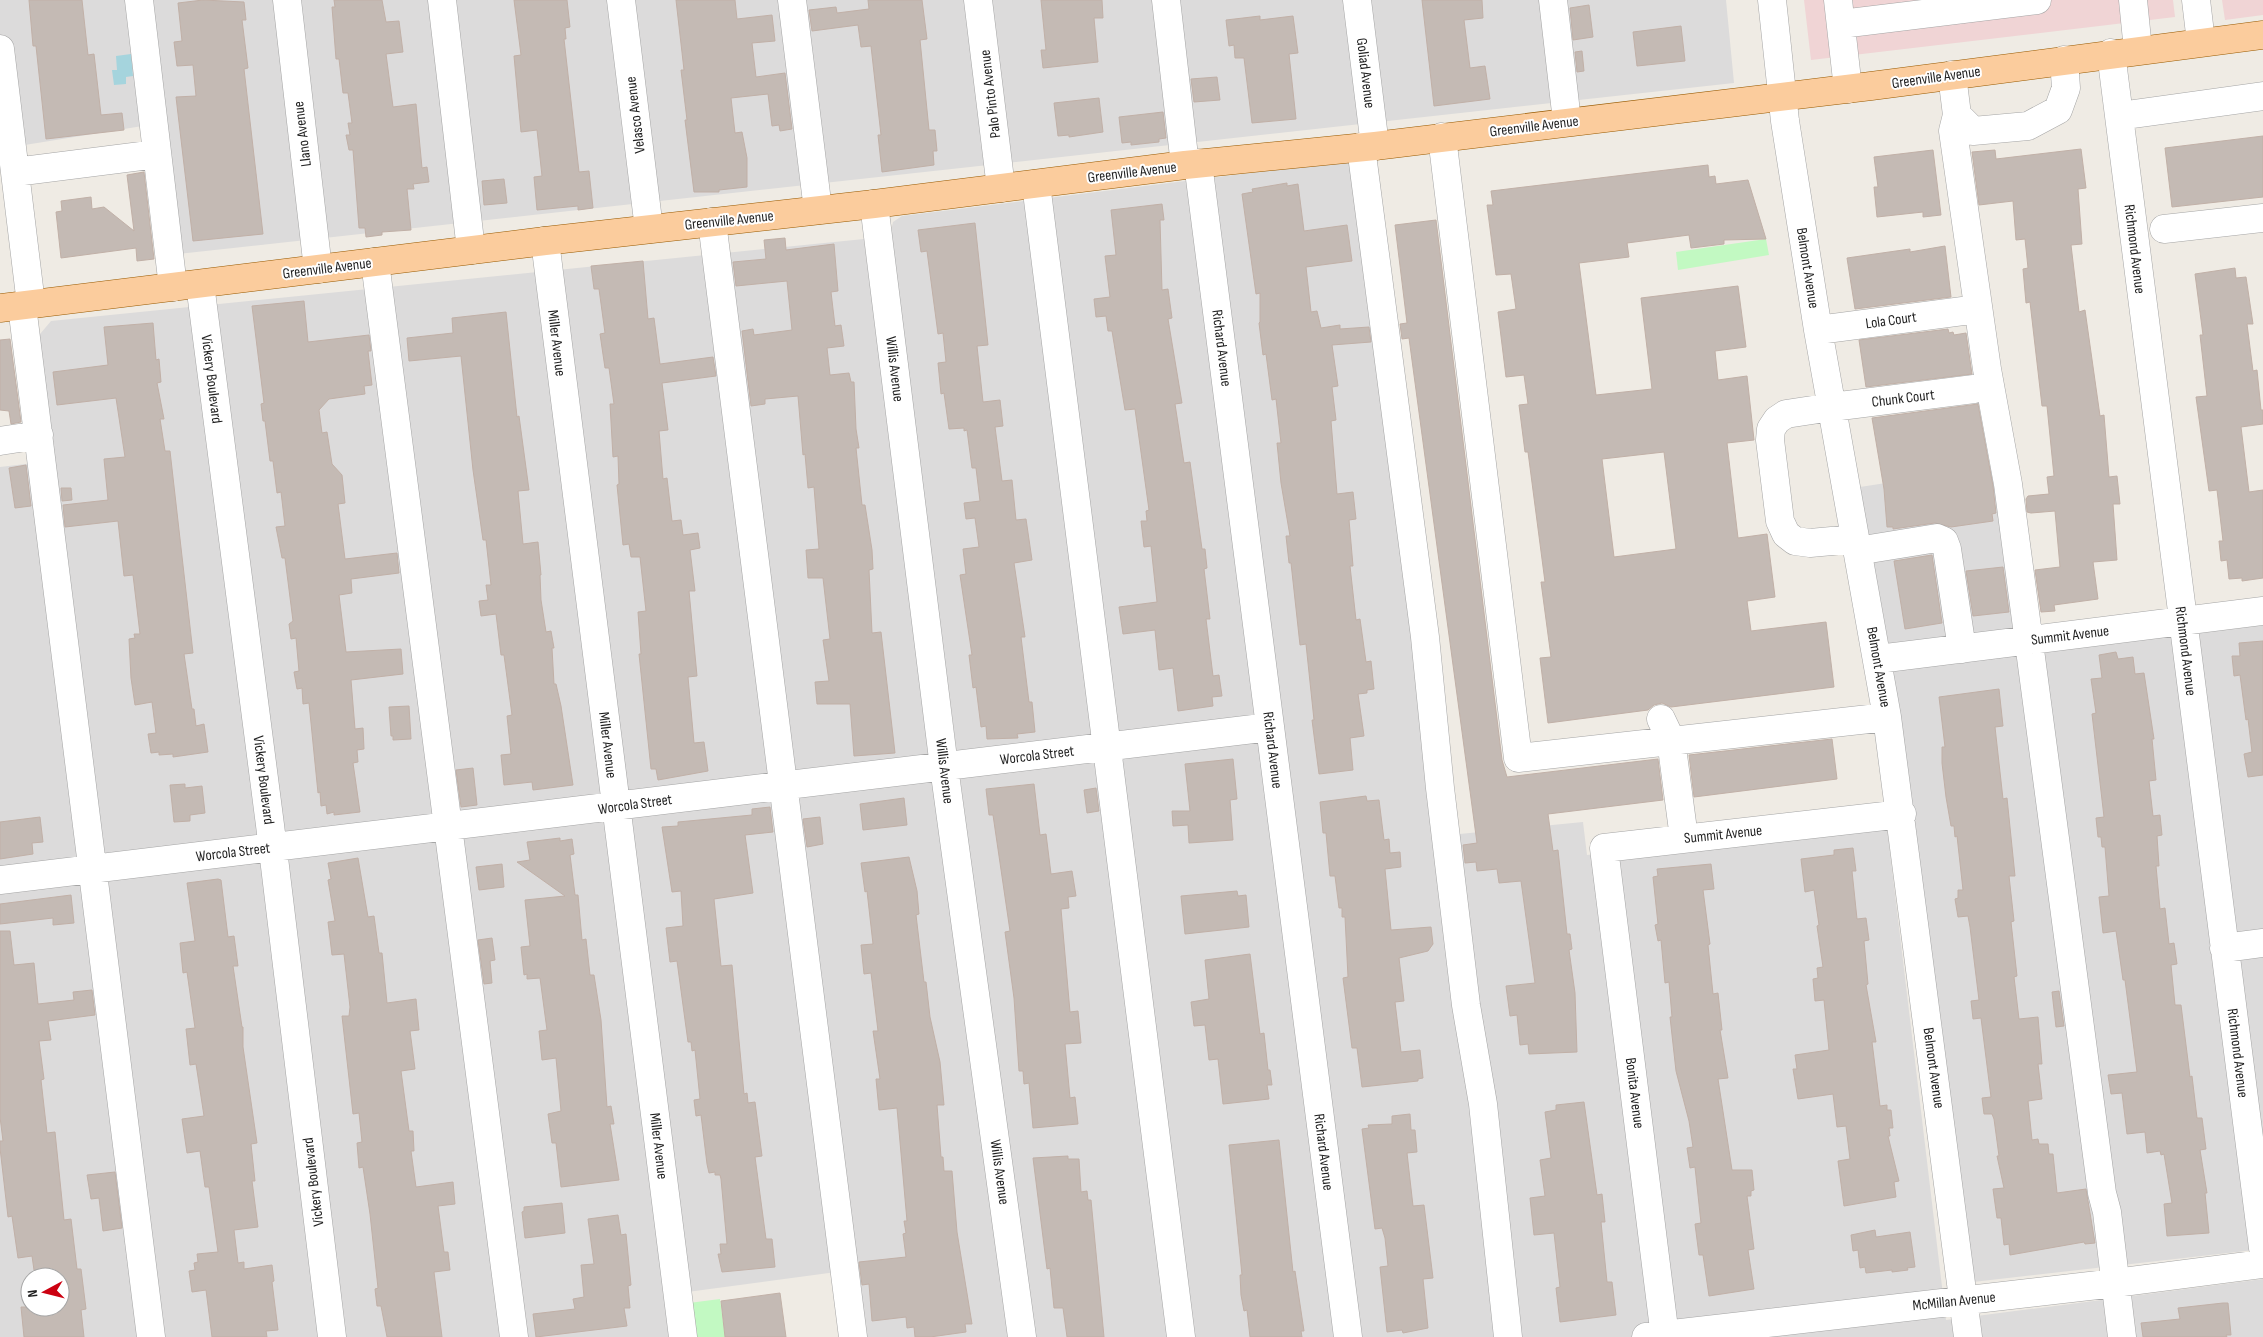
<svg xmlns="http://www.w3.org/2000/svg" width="2263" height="1337" viewBox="0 0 2263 1337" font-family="'Sofia Sans Condensed',sans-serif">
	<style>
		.residential { fill: #dcdbdb; fill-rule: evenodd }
		.commercial { fill: #f0d4d5 }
		.park { fill: #c2f9c2 }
		.water { fill: #a5d4dd }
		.building { fill: #c4bab4; stroke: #c1b0a7; fill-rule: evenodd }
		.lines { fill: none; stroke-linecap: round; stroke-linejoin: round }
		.minor-casing { stroke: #a5a5a5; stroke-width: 29 }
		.major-casing { stroke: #985a01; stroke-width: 29 }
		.minor { stroke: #fff; stroke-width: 28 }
		.major { stroke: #fbcc9d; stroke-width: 28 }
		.labels { text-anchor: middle; stroke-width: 4; stroke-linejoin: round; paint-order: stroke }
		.street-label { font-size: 15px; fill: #1e1e1e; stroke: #fff }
	</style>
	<rect width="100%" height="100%" fill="#efebe4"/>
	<path class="residential" d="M0,0H1726L1734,83L178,254L161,123L0,149Z
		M1356,160L1439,836L1583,822L1587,855L1887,827L1946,1320L2263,1279V1337H1032L890,235L893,222L902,216Z
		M864,239L1008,1337H859L851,1270L665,1295L669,1337H0V467L51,461L35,340L51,321ZM30,1277H60V1307H30Z
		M1996,466L2021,630L1889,647L1860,487Z
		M2263,625V1249L1973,1282L1892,671Z"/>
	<path class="commercial" d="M1804,0H2173L2175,17L1811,60Z
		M2222,0H2263V15L2225,20Z"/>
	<path class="park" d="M1766,239L1769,255L1678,270L1676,252Z
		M720,1299L725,1337H694L689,1303Z"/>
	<path class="water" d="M131,54L133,76L126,77V84L114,85L112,70H117L116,56Z"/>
	<path class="building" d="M29,0H82L88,55L94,54L101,115L122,113L124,130L46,139L36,46H33Z
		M203,0L244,2L246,20H242L248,68L244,69L263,234L193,241L176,97L196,96L193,65L177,66L174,42L182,41L178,3Z
		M334,0H382L386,22L399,21L403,52L386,54L393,107L416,104L422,168L427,167L429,182L413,184L414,189H407L411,230L382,232V235L366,237L365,228H359L353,150H349L346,135H350L348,123H352L348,93H343L339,59H336L332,7H335Z
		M514,0H567L570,27L565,28L566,39H564L579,172L589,171L593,208L578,210V206L537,210L534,177L542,176L537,130L521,132L514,56L521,55Z
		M676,0H735L737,19L772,15L775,41L752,43L756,77L785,73L792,129L780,131L779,125L772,126L768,94L731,98L735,133L742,132L747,158V187L719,190V192H694L685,120H687L681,70H684Z
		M868,0H922L927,39L920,40L929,130H935L937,151H933L934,165L882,172L878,135H881L871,46L861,47L858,25L812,31L809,10L836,7L837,13L869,9Z
		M1041,0H1102L1103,18H1094L1098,62L1043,68L1041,50H1046Z
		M1422,0H1482L1483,18L1464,20L1470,68L1485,66L1490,99L1434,106Z
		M1589,5L1593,37L1573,40L1570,8Z
		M1260,16V20L1293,16L1298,53L1289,54L1296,119L1252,123L1244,58H1235L1234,45L1229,46L1226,20Z
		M1681,26L1685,61L1637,66L1633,32Z
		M1582,51L1584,71L1577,72L1575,52Z
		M1217,77L1220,100L1194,102L1191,79Z
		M1099,98L1103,132L1069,137V135L1058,136L1054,103Z
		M1163,112L1166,138L1159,139V142L1131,145V142L1122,143L1119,117Z
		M2263,136V197L2172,207L2165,148Z
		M2081,149L2086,188L2078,189L2082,244L2071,245L2079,312L2085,310L2100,416L2104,415L2109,477L2117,476L2120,504H2113L2117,560L2093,562L2098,599L2054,605L2055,611L2041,612L2035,570L2060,567L2055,511L2031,513L2027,512L2026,499L2028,496L2049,494L2047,477L2054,476L2047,406H2042L2030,302L2026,303L2023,269L2028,268L2025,239L2016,240L2013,201L1979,205L1972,152L1995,150L1996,159Z
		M1933,150L1941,215L1923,217V212L1877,217L1874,187H1878L1874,157Z
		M1708,165L1709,177L1715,176L1716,184L1748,180L1766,239L1724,240V244L1691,248L1689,235L1627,243L1629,257L1579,263L1596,395L1652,389L1641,298L1738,286L1746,347L1715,351L1718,380L1747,376L1754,440L1727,443L1738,538L1767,534L1775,597L1747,601L1751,631L1826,622L1834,687L1671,707L1662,703L1654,705L1648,710L1548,723L1540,658L1551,657L1541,582H1545L1528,452H1525L1519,405L1528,404L1524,375L1506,377L1498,312L1516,309L1511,274L1496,275L1487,205H1493L1491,191ZM1664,452L1676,549L1614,557L1602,459Z
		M144,172L154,259L137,261L136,248L61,258L56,212L62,211L61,201L91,197L92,209L104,207L134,231L127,175Z
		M504,179L507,203L484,205L482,181Z
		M1287,183V186L1298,184L1304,231L1347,225L1352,261L1306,267L1311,312L1317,311L1321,328L1340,325V329L1369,327L1371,342L1332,345L1338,386L1332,387L1336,420L1331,421L1337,494L1353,492L1356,519L1349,520L1353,566H1350L1356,620L1360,619L1366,662L1371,661L1374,689L1367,690V693L1358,694L1364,736L1350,738L1353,770L1319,774L1312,720H1314L1306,644L1300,645L1291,563H1289L1286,536H1290L1281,483L1277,443H1281L1276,399L1272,400L1266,354L1263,355L1259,323L1260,322V293L1256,294L1242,194L1253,192L1252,189Z
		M1162,204L1164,220H1160L1162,290L1168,289L1172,318L1168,319L1182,403L1175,404L1184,463L1190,462L1202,549H1205L1207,568L1204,569L1210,619H1206L1213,676L1219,675L1222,696L1212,697L1213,706L1178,711L1173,668L1159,670L1155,630L1123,634L1119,607L1157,602L1151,546L1144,547L1141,521H1147L1146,511L1149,510L1135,409L1125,410L1112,331H1108L1106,316L1096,317L1094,299L1110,297L1105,256L1116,255L1111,210Z
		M1436,220L1502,760L1507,777L1658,759L1663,800L1548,814L1553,851L1558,850L1567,934H1570L1572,949L1569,950L1575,993L1577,1052L1529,1054L1528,1044L1520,1045L1517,1015L1510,1016L1506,986L1535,983L1521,881L1499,883L1497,869L1477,871L1476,862L1465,863L1463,845L1477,843L1409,338L1402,339L1400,324L1407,323L1395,225Z
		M975,223L988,345L977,346L983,402L1000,400L1003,426L995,427L1002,481L1012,480L1016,520L1026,519L1032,560L1014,563L1025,637H1021L1029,702H1032L1035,732L1017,734L1018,738L987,739L986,726L981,727L976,687L973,688L969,655H972L960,575L966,574L963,549L979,547L975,518L966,519L964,503L980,501L976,468H972L967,430L964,431V428L949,429L944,393L941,394L938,363L946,362L943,333L938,334L927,251L921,252L918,230Z
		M785,238L786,250L834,244L838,291L831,292L835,326L841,325L844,346L827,348L830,375L849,373L851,382H854L856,429L859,448H856L862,505H865L872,550L873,569L869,570L872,633L881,632L895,753L854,756L850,704H817L815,682L829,681L823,640L830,639L823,578H808L806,550L819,549L814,487L808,488L805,454L803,455L798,396L765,399V404L751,406L742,331L753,329L754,335L792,330L787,281L736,286L733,262L766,259L764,240Z
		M1945,246L1951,297L1855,309L1847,258L1910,249V252Z
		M643,261L648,319L654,318L660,364L713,357L716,376L662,383L668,430L659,431L663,479L667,478L672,521L681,520L683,535L698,533L700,548L690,550L695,591H689L697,676L688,677L694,743L704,742L708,771L658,780L656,769H651L639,654H641L638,612L646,611L640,557H631L629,544L623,545L617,485L619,484L618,456L613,457L610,404H614L609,368H605L600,334L605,333L599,289H594L591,266Z
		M2235,268L2236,278L2246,277L2253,324H2247L2253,371L2257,370L2261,410H2263V424L2241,427L2249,492L2263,490V578L2242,581V578L2229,579L2227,560L2221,561L2219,541H2223L2217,490L2209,491L2196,397L2207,396L2200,335H2203L2195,274Z
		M304,301L308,342L369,335L371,351H368L372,385L364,386L365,394L329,399L319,410L322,433L327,432L332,464L342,475L345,503L338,504L345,559L397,553L399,573L351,579L352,593L339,595L346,652L401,649L403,674L351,680L355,729L363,728L364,749L357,750L358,762L353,763L360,812L334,815V812L327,814L326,805L321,806L320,792L318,793L309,703L303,704L302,688L297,689L294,672L299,671L296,638L291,639L289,624L293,621L285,558H282L276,527L285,526L281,492L277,493L273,461H270L265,421H263L261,404L264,403L252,306Z
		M506,312L517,417L519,416L529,490L518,491L523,544L538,542L541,575H540L541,600L546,632L551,631L554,648H552L554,684H556L561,706L573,785L533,790L532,782L504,785L501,755L511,754L507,716L512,715L504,655H501L496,614L481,616L479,601L488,600L486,585H491L486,540H483L473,470L461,356L409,361L407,338L453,333L452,318Z
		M153,323L156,360L159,359L161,382L157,383L164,419H160L165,451H170L193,653L184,654L192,709H194L196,726L204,724L208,752L173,757V754L159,755V752L151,753L148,734L156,733L152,702L135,705L131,678L129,639L135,638L134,634H140L133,575L124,576L118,521L65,527L63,505L108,500L104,459L125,457L116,398L57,405L53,372L108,365L104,327Z
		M1948,329L1949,333L1953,332L1954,335L1966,333L1972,374L1866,387L1859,340Z
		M10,339L21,422L11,424L9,411L0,410V340Z
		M1978,404L1993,486L1996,513L1992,514L1993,521L1951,527L1935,523L1893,529V527H1887L1884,489L1872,418Z
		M26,465L31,506L15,508L9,468Z
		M61,488H71L72,500L62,501Z
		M1932,555L1942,623L1905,629L1894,561Z
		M2003,567L2009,612L1973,616L1966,571Z
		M2263,641V775L2248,777L2244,754L2252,752L2248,719L2246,720L2240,675L2234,676L2232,656H2240L2239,643Z
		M2116,652L2118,659L2133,657L2135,674L2144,673L2154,739H2152L2156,780L2149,781L2153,816L2160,815L2162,835L2157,836L2159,866H2156L2160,909L2165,908L2169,944L2174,943L2177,964L2171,965L2175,1005H2181L2190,1077L2192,1076L2197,1118H2202L2206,1149L2200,1150L2207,1193H2205L2209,1233L2167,1236L2164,1204L2172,1203L2164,1154L2161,1155L2160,1151L2147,1153L2145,1132L2127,1134L2122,1093L2111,1094L2108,1075L2137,1072L2125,980H2123L2116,931L2103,933L2099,897L2109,896L2105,847H2102L2101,837H2098L2096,818L2104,817L2092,714L2096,713L2091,679L2102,678L2099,655Z
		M1999,689L2003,726L1995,727L2003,799L2007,798L2015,876H2009L2014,921L2011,922L2017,976L2014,977L2019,1019L2038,1017L2042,1064H2038L2042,1099L2028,1101L2032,1140L2038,1139L2039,1144H2048L2049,1154H2053L2057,1193L2086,1189L2095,1243L2085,1244L2084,1242L2010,1255L2009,1244L2004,1245L2001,1218H1997L1993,1189L2004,1188L1997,1156H1999L1994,1119L1992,1114H1984L1982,1098L1991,1097L1981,1018L1973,1019L1971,1001L1979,1000L1970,927L1968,916L1958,917L1955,899L1958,898V890H1963L1957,836L1955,837L1954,826H1951L1946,797L1942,763V747H1945L1939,697Z
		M409,706L411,739L393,740V736H391L389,707Z
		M1832,739L1837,779L1694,797L1689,755Z
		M1233,759L1237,799L1230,800L1233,840L1189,843L1188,825L1173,826L1172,811H1190L1185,764Z
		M473,768L477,805L461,807L456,770Z
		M185,784V788L202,786L205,813L190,815V821L174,822L170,785Z
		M1034,784L1040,835L1046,834L1051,874L1072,871L1076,896L1068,897L1069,908L1061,909L1070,1012L1078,1011L1081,1043L1065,1044L1070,1098L1075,1097L1078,1124L1033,1128L1029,1083L1024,1084L1023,1071H1019L1014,998L1005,932L1010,931L993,815H989L986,789Z
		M1096,788L1099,811L1087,813L1084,790Z
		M1366,796L1367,801L1379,800L1384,840L1389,839L1390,853L1400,852L1401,867L1385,869L1391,930L1431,927L1433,944L1428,951L1399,958L1404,1001L1395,1002L1401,1052L1420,1050L1423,1078L1418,1079V1081L1362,1087L1357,1048H1352L1343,978L1348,977L1345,917H1342V908H1339L1335,876H1330L1326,833H1323L1320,802Z
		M904,798L907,825L863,830L860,804Z
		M770,807L773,832L745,835L753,893L714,899L721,966L732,965L744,1094L747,1093L748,1103L755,1102L762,1156L755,1157L766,1239H772L775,1267L722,1272L718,1254H721L720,1244H727L721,1179L720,1175H715V1172L709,1173L707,1164L701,1115L696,1116L694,1100L700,1099L695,1050L692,1051L691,1042H688L677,961L670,962L666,928L683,926L681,891L672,892L662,827L678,826V822L752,815V809Z
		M40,817L43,842L32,843L33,854L0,859V822Z
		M820,817L823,844L807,847L803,819Z
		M560,838V841L572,839L574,854L570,855L575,895H578L582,940L586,939L590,975H594L601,1020L607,1107L611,1106L614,1124H610L619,1180L561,1187L556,1143H552L548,1114L561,1111L556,1058L542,1060L539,1031L547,1030L540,978L527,979V974L524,975L521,947L530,946L525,900L565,896L517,862L530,860L527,842Z
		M1853,848L1856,871H1852L1857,919L1866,918L1869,940L1864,941L1868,984L1866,985L1876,1042H1872L1880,1106L1887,1105V1110H1891L1893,1128H1889L1890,1136H1888L1899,1181L1894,1182L1896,1197L1844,1206L1838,1161L1850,1159L1846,1126L1837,1127L1833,1094L1798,1099L1793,1069H1797L1795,1055L1829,1050L1824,1000L1815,1001L1813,979L1818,978L1817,968L1823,967L1817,926L1819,925L1814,890L1805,892L1801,859L1834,855V850Z
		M909,857L917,891L919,914L916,915L924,982H926L930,1017L940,1062L944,1105H937L941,1157H943L944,1171H952L957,1232L972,1324H965L966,1332L930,1337H915L914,1327L907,1328L906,1317L872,1321L869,1284L862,1285L859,1262L906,1257L903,1234L906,1233L904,1221H907L897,1108L879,1110L876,1079H880L873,1031H878L871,973L864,974L861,945L873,944L867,891L865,892L861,863Z
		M358,858L368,917L374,916L379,953H382L387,1003L416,999L419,1030L410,1031L415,1069L401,1071L409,1131H413L414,1151H411L416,1187L453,1182L455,1204L438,1206L444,1252H448L450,1270L434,1272L442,1337H387L381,1306H377L375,1289L378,1288L370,1214L363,1167L359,1168L357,1143L362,1142L359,1113L353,1114L342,1016H349L350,1007L344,954L332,955L328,922L335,921L328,880L331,879L328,863Z
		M502,864L504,887L479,890L476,867Z
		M1711,864L1714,889L1703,890L1710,944L1708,945L1713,994L1718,993L1722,1030H1720L1728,1078L1718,1079L1732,1170H1752L1754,1190L1751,1191V1196H1747L1754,1249L1748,1250L1754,1289L1709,1296L1703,1255H1699L1695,1224L1701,1223L1695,1167L1690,1168L1687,1148L1693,1147L1689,1121L1676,1071L1670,1017H1672L1669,982L1665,983L1661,940L1658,941L1655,925L1658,924L1653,877L1658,876L1657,869Z
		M218,879L221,880L228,937L234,936L238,966H233L242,1027H243V1047L257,1143L251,1144L255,1181H252L258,1227L234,1230L238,1263L244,1262V1269L272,1265L274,1281L272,1282L278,1330L266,1331L267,1337H212L206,1290L192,1292L189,1271L195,1270L194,1263L198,1262L197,1254L218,1252L209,1187H205L200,1151L187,1153L182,1119L204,1116L196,1064L190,1065L186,1029L195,1028L187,972L183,973L180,943L195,941L187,883Z
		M1237,891L1238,896L1246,895L1249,927L1185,934L1181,896Z
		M71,895L74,923L53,925V918L0,924V904Z
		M0,931H10L14,965L34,963L38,1004L74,1000L73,992L92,990L95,1015L48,1021L51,1040L39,1041L44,1079L41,1080L47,1133L55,1132L64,1220L71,1219L77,1269H81L86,1309L81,1310L84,1337H24L21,1307H60V1277H35L32,1256L18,1258L12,1216L8,1217L0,1148V1141H3L0,1117Z
		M492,938L495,960L490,961L492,983L484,984L478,940Z
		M1250,954L1260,1034L1264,1033L1268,1070H1270L1272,1085H1267L1269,1099L1223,1104L1218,1059L1209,1060L1205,1025L1194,1026L1191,1002L1209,999L1205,960Z
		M2059,991L2064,1026L2056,1027L2052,992Z
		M1584,1102L1597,1195L1602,1194L1605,1222H1601L1607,1282H1612L1616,1315L1560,1322L1556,1288L1560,1287L1554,1233L1534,1235L1530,1198L1545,1196L1540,1160L1551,1158L1545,1112L1556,1110V1105Z
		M1410,1114L1411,1130H1415L1417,1152L1407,1153L1413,1206L1424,1205L1433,1278L1423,1279L1428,1328L1403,1333L1402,1330L1387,1332L1380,1267L1388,1266L1385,1238L1382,1228L1375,1229L1362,1129L1369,1128L1368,1125L1392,1124V1116Z
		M1279,1140L1293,1272L1295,1271L1304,1331H1301L1302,1337H1250L1247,1310L1244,1311L1241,1295L1240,1275H1242L1229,1145Z
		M1068,1156V1159H1079L1081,1192L1087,1191L1088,1200H1091L1104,1337H1067L1063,1308H1054L1050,1268L1047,1269L1033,1158Z
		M115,1172L122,1228L103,1231L99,1198L91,1199L87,1175Z
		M562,1203L565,1233L525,1238L522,1212L524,1211V1207Z
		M618,1215L621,1235L626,1234L631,1285L628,1286L630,1308H624L627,1326L536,1337L533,1314L575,1309L573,1299L584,1297L581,1265L594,1264L588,1219Z
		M1875,1230L1876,1237L1910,1232L1915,1267L1907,1268L1908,1270L1892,1272V1270L1866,1273L1865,1267L1860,1268L1858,1250L1853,1251L1851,1235Z
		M780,1293L786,1337H725L721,1301Z
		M2223,1303H2228L2231,1335H2226L2227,1337H2143L2141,1323L2180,1319L2178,1308Z"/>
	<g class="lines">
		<g class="minor-casing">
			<path id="minor" d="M139,0L173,287
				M287,0L318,269
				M442,0L471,250
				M621,0L649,229
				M792,0L818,210
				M978,0L1001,188
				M1166,0L1185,165
				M1357,0L1375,146
				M1553,0L1567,121
				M1772,0L1785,121L1818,330L1887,717L1968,1337
				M1838,0L1848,89
				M2133,0L2138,50
				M2196,0L2201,42
				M1841,24L2037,0
				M0,49L31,304
				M2111,53L2263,1248
				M1952,75L1957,115L1973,131L2028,126L2058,110L2066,88L2064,60
				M1957,115L1953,131L1987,369L2008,484L2102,1193L2107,1212L2122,1337
				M2119,116L2263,96
				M1442,137L1518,758L1887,717
				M1361,147L1425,637L1440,788L1466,1005L1483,1104L1508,1337
				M1198,163L1348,1337
				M15,172L157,154
				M1036,184L1181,1337
				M874,204L944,767L1022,1337
				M712,222L853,1337
				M2164,229L2263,218
				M545,241L683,1337
				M375,262L514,1337
				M200,284L270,825L332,1337
				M22,306L151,1337
				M1818,330L1963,311
				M0,441L39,435
				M1854,539L1810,543L1795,541L1786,534L1780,521L1770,440L1771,429L1777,420L1786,414L1832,407L1974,389
				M1857,551L1937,538L1944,541L1947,549L1962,649
				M1878,659L2263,611
				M1661,719L1671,740L1684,838
				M0,880C424,830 847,777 1270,727
				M2224,948L2263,943
				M1646,1337L2115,1283L2263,1264
				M1665,1337L1604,848L1902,814"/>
		</g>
		<g class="major-casing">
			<path id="major" d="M0,308L545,241L874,204L1185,165L1375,146L1871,86L2263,35"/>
		</g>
		<use href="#minor" class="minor"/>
		<use href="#major" class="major"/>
	</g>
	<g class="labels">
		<g class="street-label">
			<text transform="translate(1366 73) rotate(83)" y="5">Goliad Avenue</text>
			<text transform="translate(1936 77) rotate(-8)" y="5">Greenville Avenue</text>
			<text transform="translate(990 94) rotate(-97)" y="5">Palo Pinto Avenue</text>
			<text transform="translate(635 115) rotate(-97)" y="5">Velasco Avenue</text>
			<text transform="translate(1534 126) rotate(-7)" y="5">Greenville Avenue</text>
			<text transform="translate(302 134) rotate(-97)" y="5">Llano Avenue</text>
			<text transform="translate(1132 172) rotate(-7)" y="5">Greenville Avenue</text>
			<text transform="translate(729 220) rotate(-6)" y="5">Greenville Avenue</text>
			<text transform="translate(2135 249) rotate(83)" y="5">Richmond Avenue</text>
			<text transform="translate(327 268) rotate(-7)" y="5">Greenville Avenue</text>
			<text transform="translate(1808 268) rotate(81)" y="5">Belmont Avenue</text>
			<text transform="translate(1891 320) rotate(-8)" y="5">Lola Court</text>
			<text transform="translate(557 343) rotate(83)" y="5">Miller Avenue</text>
			<text transform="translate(1222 348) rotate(83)" y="5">Richard Avenue</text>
			<text transform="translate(895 369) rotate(83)" y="5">Willis Avenue</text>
			<text transform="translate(212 379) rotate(83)" y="5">Vickery Boulevard</text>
			<text transform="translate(1903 398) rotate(-7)" y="5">Chunk Court</text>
			<text transform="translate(2070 635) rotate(-7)" y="5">Summit Avenue</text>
			<text transform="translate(2186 651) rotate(83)" y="5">Richmond Avenue</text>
			<text transform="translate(1879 667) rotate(80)" y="5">Belmont Avenue</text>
			<text transform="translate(608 745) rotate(83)" y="5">Miller Avenue</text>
			<text transform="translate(1273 750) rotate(83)" y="5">Richard Avenue</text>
			<text transform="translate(1037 755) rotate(-7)" y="5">Worcola Street</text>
			<text transform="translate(945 771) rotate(83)" y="5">Willis Avenue</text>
			<text transform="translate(264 780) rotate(83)" y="5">Vickery Boulevard</text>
			<text transform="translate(635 804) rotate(-8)" y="5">Worcola Street</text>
			<text transform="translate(1723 834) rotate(-6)" y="5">Summit Avenue</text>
			<text transform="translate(233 852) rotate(-7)" y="5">Worcola Street</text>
			<text transform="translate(2238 1053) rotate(83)" y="5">Richmond Avenue</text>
			<text transform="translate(1934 1068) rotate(82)" y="5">Belmont Avenue</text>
			<text transform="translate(1635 1093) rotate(83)" y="5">Bonita Avenue</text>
			<text transform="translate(659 1146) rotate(83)" y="5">Miller Avenue</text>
			<text transform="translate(1324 1152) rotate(83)" y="5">Richard Avenue</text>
			<text transform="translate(1000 1172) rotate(82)" y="5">Willis Avenue</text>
			<text transform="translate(313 1182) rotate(-97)" y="5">Vickery Boulevard</text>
			<text transform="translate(1954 1301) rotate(-6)" y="5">McMillan Avenue</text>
		</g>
	</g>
	<g transform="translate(45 1292) rotate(263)"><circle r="24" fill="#ffffff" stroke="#a5a5a5"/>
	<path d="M0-4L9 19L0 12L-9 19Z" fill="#cc0111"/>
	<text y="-8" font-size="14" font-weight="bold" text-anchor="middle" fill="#1e1e1e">N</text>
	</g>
</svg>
